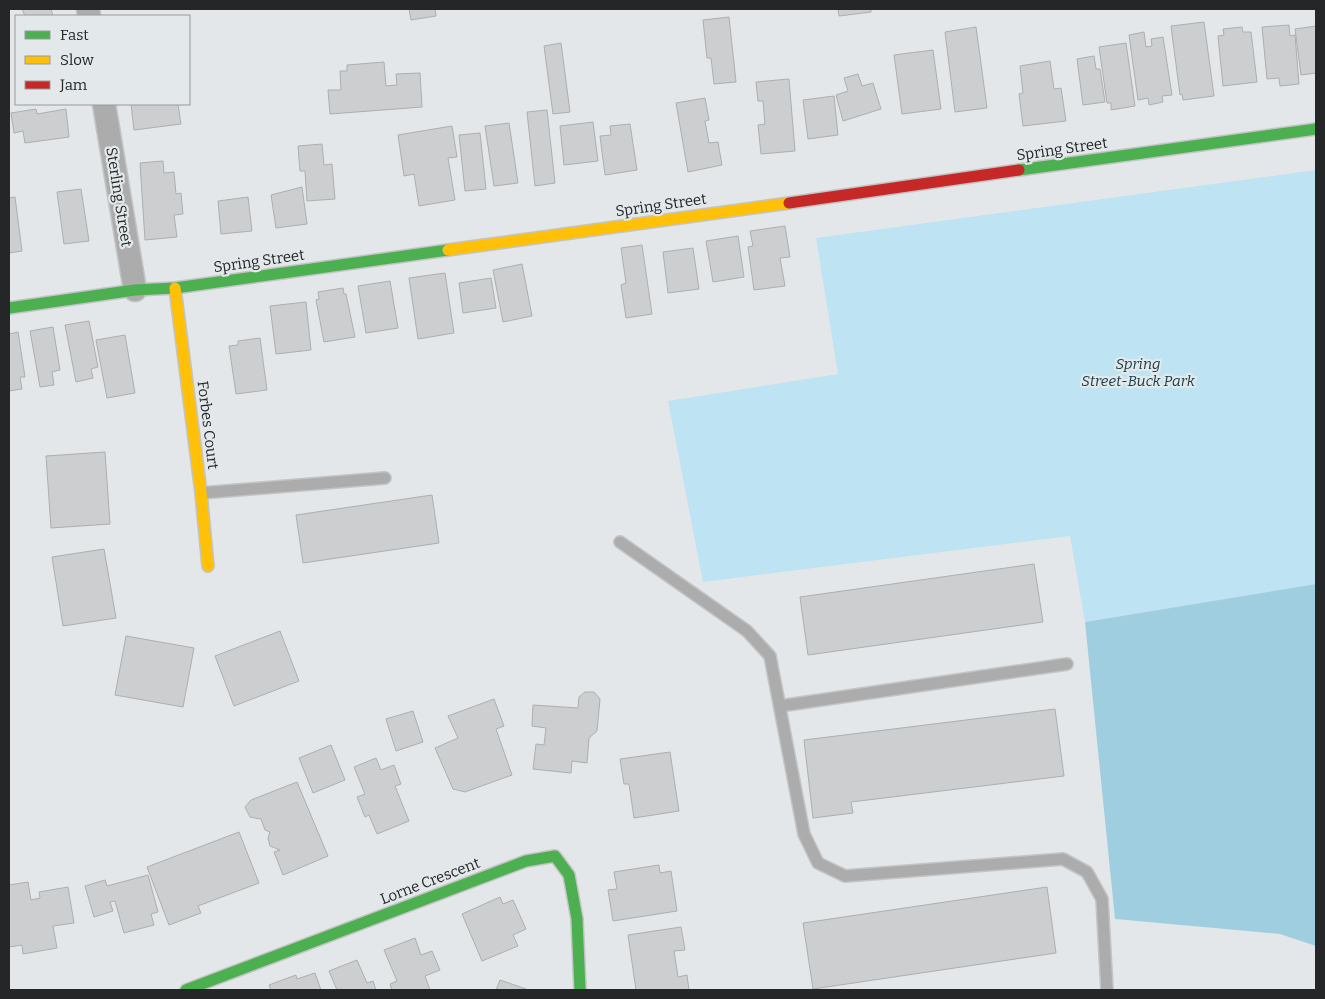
<svg xmlns="http://www.w3.org/2000/svg" width="1325" height="999" font-family="Bitter,serif">
	<style>
		.green { fill: #bee3f3 }
		.forest { fill: #a0cee1 }
		.building { fill: #cccecf; stroke: #acafb0 }
		.lines { fill: none; stroke-linecap: round; stroke-linejoin: round }
		.lane-casing { stroke: #c2c4c5; stroke-width: 14 }
		.street-casing { stroke: #c2c4c5; stroke-width: 25 }
		.fast-casing { stroke: #c2c4c5; stroke-width: 14 }
		.slow-casing { stroke: #c2c4c5; stroke-width: 14 }
		.jam-casing { stroke: #c2c4c5; stroke-width: 14 }
		.lane { stroke: #adacad; stroke-width: 11 }
		.street { stroke: #adacad; stroke-width: 22 }
		.fast { stroke: #4caf50; stroke-width: 11 }
		.slow { stroke: #ffc107; stroke-width: 11 }
		.jam { stroke: #c62828; stroke-width: 11 }
		.labels { text-anchor: middle; dominant-baseline: central; stroke-width: 4.5; stroke-linejoin: round; paint-order: stroke }
		.street-label { font-size: 15px; fill: #242627; stroke: #e3e8ea }
		.park-label { font-size: 15px; font-style: italic; fill: #163b4a; stroke: #e3e8ea }
	</style>
	<rect width="100%" height="100%" fill="#e4e7e9"/>
	<path class="green" d="M1316 170V584L1085 622 1070 536 703 582 668 401 838 374 816 238Z"/>
	<path class="forest" d="M1316 584V946L1280 934 1115 919 1085 622Z"/>
	<path class="building" d="M22 9H51L53 16H25Z
		M409 9H435L436 16 411 20Z
		M838 9H871V12L839 16Z
		M729 17 736 82 714 84 711 58H707L703 20Z
		M1204 22 1214 96 1183 100 1182 94 1180 95 1171 26Z
		M1289 25 1290 36 1295 35 1299 84 1280 86 1279 78 1267 79 1262 27Z
		M1316 26V73L1301 75 1295 29Z
		M976 27 987 108 955 112 945 32Z
		M1242 27 1243 32H1251L1257 82 1223 86 1218 36 1224 35 1223 29Z
		M1144 32 1146 47 1152 46 1151 39 1163 37 1172 95 1162 96 1163 102 1149 105 1148 98 1138 100 1129 35Z
		M561 43 570 112 553 114 544 46Z
		M1126 43 1135 106 1111 110V103H1107L1099 47Z
		M933 50 941 109 902 114 894 55Z
		M1094 56 1096 69H1100L1105 102 1083 105 1077 59Z
		M1050 61 1054 89 1061 88 1066 121 1023 126 1019 94 1023 93 1020 66Z
		M384 62 386 86 397 85 396 74 420 73 422 107 330 114 328 90H341L340 71H347V65Z
		M858 74 862 86 873 83 881 109 843 121 836 95 848 91 844 78Z
		M789 79 795 151 761 154 758 125 765 124 763 101H758L756 82Z
		M834 96 838 135 808 139 803 100Z
		M705 98 709 120 705 121 709 143 718 142 722 165 688 172 676 103Z
		M131 104H178L181 124 134 130Z
		M36 109 37 114 66 109 69 137 25 143 23 131 14 133 11 113Z
		M547 110 555 183 535 186 527 112Z
		M593 122 598 161 564 165 560 126Z
		M509 123 518 183 494 186 485 126Z
		M630 124 637 170 605 175 600 136 611 135 610 126Z
		M452 126 457 157 448 158 455 200 419 206 414 174 404 176 398 135Z
		M480 133 486 189 465 191 459 135Z
		M322 144 324 165 332 164 335 199 307 201 305 171H300L298 146Z
		M163 161 164 173 174 172 176 194 181 193 183 214 174 215 177 237 145 240 140 163Z
		M302 187 307 224 276 228 271 195Z
		M81 189 89 241 64 244 57 192Z
		M15 197 22 251 9 253V198Z
		M248 197 252 231 221 234 218 201Z
		M785 226 790 257 780 258 785 286 754 290 748 247 753 246 750 231Z
		M738 236 744 277 713 282 706 241Z
		M642 245 652 314 626 318 621 285 626 283 621 248Z
		M693 248 699 289 668 293 663 252Z
		M522 264 532 316 503 322 493 270Z
		M445 273 454 333 418 339 409 278Z
		M491 278 496 308 463 313 459 283Z
		M390 281 398 328 366 333 358 286Z
		M343 288 344 294H346L355 337 324 342 316 300 319 299 318 292Z
		M306 302 311 350 276 354 270 306Z
		M89 321 98 367 91 369 93 378 76 382 65 325Z
		M53 327 60 370 52 372 54 385 40 387 30 331Z
		M18 332 25 377H20L22 389 9 391V334Z
		M125 335 135 393 107 398 96 340Z
		M260 338 267 390 236 394 229 346 238 345V341Z
		M105 452 110 524 51 528 46 456Z
		M432 495 439 543 303 563 296 515Z
		M104 549 116 618 63 626 52 557Z
		M1034 564 1043 622 808 655 800 597Z
		M280 631 299 681 234 706 215 656Z
		M126 636 194 648 183 707 115 695Z
		M585 692H594L600 699 597 731 589 738 587 763 572 761 571 773 533 769 536 744 544 745 546 728 532 726 533 705 578 708 579 697Z
		M494 699 504 726 496 729 512 775 465 792 453 789 435 748 458 738 448 716Z
		M1055 709 1064 776 851 802 853 813 813 818 804 740Z
		M413 711 423 742 396 751 386 719Z
		M331 745 345 780 313 793 299 758Z
		M670 752 679 811 634 818 629 784H624L620 759Z
		M376 758 381 770 394 765 401 784 395 786 409 821 377 834 369 815 365 817 357 797 365 794 354 767Z
		M297 782 328 856 283 875 274 852 280 850 270 846 268 838 270 832 265 830 261 819 250 817 245 807 251 800Z
		M239 832 259 883 198 906 201 913 169 925 147 867Z
		M659 865 660 873 671 871 677 911 613 921 608 890 617 889 614 872Z
		M148 875 158 912 151 914 154 925 124 933 115 901 110 902 113 911 94 917 85 886 105 880 107 886Z
		M28 882 31 900 40 898 39 892 68 887 74 923 53 926 57 948 23 954 22 945 9 947V885Z
		M1047 887 1056 953 813 989 803 923Z
		M500 897 503 904 513 900 526 929 513 935 518 946 482 961 462 914Z
		M681 927 685 950 674 951 678 977 687 975 689 990H636L628 935Z
		M415 938 421 955 432 951 440 970 425 976 430 990H392L390 984 397 981 384 950Z
		M357 960 367 983 373 981 376 990H337L329 971Z
		M315 973 321 990H271L269 985 296 975 297 979Z
		M500 980 529 990H496Z"/>
	<g class="lines">
		<g class="lane-casing">
			<path id="lane" d="M201 493 385 478
				M620 542 747 631 770 656 804 834 818 863 845 876 1063 859 1087 872 1102 899 1107 990
				M780 706 1067 664"/>
		</g>
		<g class="street-casing">
			<path id="street" d="M88 9 89 16
				M104 104 135 290"/>
		</g>
		<g class="fast-casing">
			<path id="fast" d="M1019 170 1316 129
				M9 308 135 290 175 288 448 250
				M186 990 526 861 555 856 569 875 577 919 580 990"/>
		</g>
		<g class="slow-casing">
			<path id="slow" d="M448 250 789 203
				M175 288 201 493 208 566"/>
		</g>
		<g class="jam-casing">
			<path id="jam" d="M789 203 1019 170"/>
		</g>
		<use href="#lane" class="lane"/>
		<use href="#street" class="street"/>
		<use href="#fast" class="fast"/>
		<use href="#slow" class="slow"/>
		<use href="#jam" class="jam"/>
	</g>
	<g class="labels">
		<g class="street-label">
			<text transform="translate(1062 149) rotate(-8)">Spring Street</text>
			<text transform="translate(119 197) rotate(81)">Sterling Street</text>
			<text transform="translate(661 205) rotate(-8)">Spring Street</text>
			<text transform="translate(259 261) rotate(-8)">Spring Street</text>
			<text transform="translate(208 425) rotate(83)">Forbes Court</text>
			<text transform="translate(430 881) rotate(-21)">Lorne Crescent</text>
		</g>
		<g class="park-label">
			<text x="1138" y="364">Spring<tspan x="1138" dy="17">Street-Buck Park</tspan></text>
		</g>
	</g>
	<rect width="1325" height="999" fill="none" stroke="#242627" stroke-width="20"/>
	<rect x="15" y="15" width="175" height="90" fill="#e3e8ea" stroke="#979a9c"/>
	<rect x="25" y="31" width="25" height="8" fill="#4caf50" stroke="#979a9c"/>
	<text x="60" y="40" font-size="15" fill="#242627">Fast</text>
	<rect x="25" y="56" width="25" height="8" fill="#ffc107" stroke="#979a9c"/>
	<text x="60" y="65" font-size="15" fill="#242627">Slow</text>
	<rect x="25" y="81" width="25" height="8" fill="#c62828" stroke="#979a9c"/>
	<text x="60" y="90" font-size="15" fill="#242627">Jam</text>
</svg>
